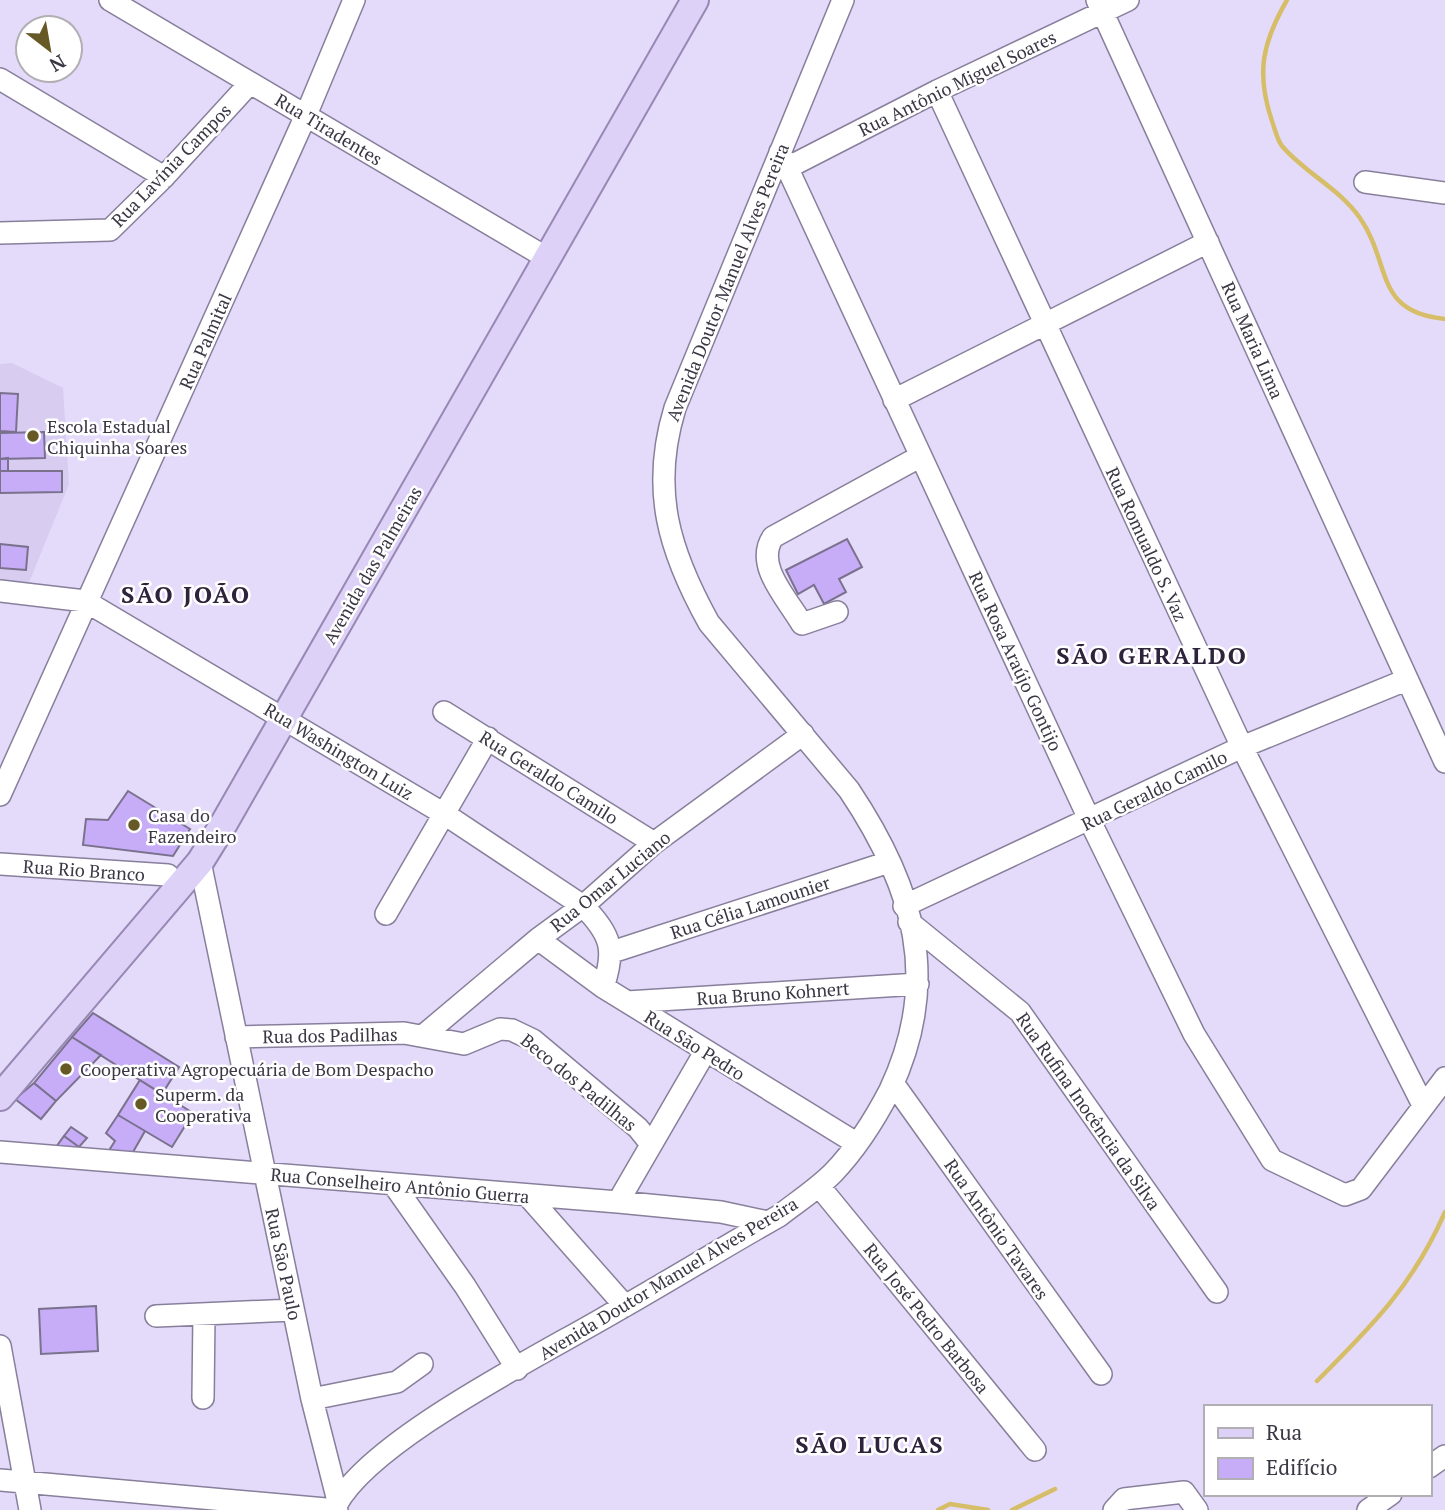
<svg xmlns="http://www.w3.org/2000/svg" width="1445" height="1510" font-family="'PT Serif',serif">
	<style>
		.built { fill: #d8ccf1 }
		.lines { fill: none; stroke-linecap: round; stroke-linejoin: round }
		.stream { stroke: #d6be68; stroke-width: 4.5 }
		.building { fill: #c7acf8; stroke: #7a718d; stroke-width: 2 }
		.minor-casing { stroke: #887f9b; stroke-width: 24 }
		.major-casing { stroke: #9788b4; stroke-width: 30 }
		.minor { stroke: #fff; stroke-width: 21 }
		.major { stroke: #ded1f7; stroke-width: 26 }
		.poi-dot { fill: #675926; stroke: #fff; stroke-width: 2.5 }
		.labels { text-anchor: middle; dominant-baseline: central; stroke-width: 5; stroke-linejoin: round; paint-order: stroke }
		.street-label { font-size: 18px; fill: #3b3744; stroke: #fff }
		.poi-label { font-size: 18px; fill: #3b3744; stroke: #fff; text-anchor: start }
		.district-label { font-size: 24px; font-weight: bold; letter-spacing: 2px; fill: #2d243c; stroke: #fff }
	</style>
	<rect width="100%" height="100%" fill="#e4dafa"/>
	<path class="built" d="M12 363 63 388 69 484 28 585 0 582V364Z"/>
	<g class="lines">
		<path class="stream" d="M1287 0C1262 43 1256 74 1272 121 1275 129 1277 140 1282 146 1305 173 1339 188 1360 218 1392 264 1373 312 1445 319
			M1317 1381C1372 1326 1414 1284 1445 1212
			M938 1510 950 1504 988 1510
			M1012 1510 1055 1489"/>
	</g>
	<path class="building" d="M0 393 18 394 16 432 0 431Z
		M44 432 45 458 0 459V433Z
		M8 458V471H0V459Z
		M0 471H62V492L0 493Z
		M847 539 862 567 839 579 846 592 824 604 814 585 798 594 786 570Z
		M0 544 28 547 26 570 0 568Z
		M128 791 190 829 173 856 83 845 86 819 108 820Z
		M93 1013 179 1067 162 1094 72 1037Z
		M72 1037 101 1055 56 1101 34 1083Z
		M140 1080 193 1113 172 1147 118 1115Z
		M34 1083 56 1101 41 1119 15 1099Z
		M118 1115 145 1131 129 1159 108 1152 115 1141 106 1133Z
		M71 1127 87 1138 79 1147 64 1136Z
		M64 1136 79 1147 73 1155 56 1147Z
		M96 1306 98 1351 41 1354 39 1309Z"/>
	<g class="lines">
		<g class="minor-casing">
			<path id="minor" d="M110 0 547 258
				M1097 0 1445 762
				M0 79 164 177
				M937 91 1242 747 1423 1105
				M780 152 1090 821 1194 1034 1272 1160 1345 1195 1361 1189 1445 1078
				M787 168 937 91 1128 0
				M1365 182 1445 193
				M0 233 110 230 164 177 250 83
				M894 400 1208 242
				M0 591 85 601 446 815 583 906C611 934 616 950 603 987
				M837 612 802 624C787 598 754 565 773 537L921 456
				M444 712 654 843
				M0 795 306 115 354 0
				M200 862 312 1399 338 1501
				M0 864 168 875
				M904 906 1242 747 1406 680
				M386 914 488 738
				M909 922 1020 1012 1217 1292
				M538 939 603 987 856 1143
				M612 952 889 862
				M627 1002 918 984
				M424 1035 538 939 583 906 654 843 803 734
				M236 1037 404 1033 464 1044 500 1029 512 1030 533 1040 638 1128 650 1143
				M893 1083 1101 1374
				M0 1152 618 1202 721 1212 768 1222
				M394 1185 465 1286 517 1369
				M819 1186 1035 1450
				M528 1196 625 1306
				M618 1202 705 1052
				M156 1316 293 1310
				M0 1346 30 1510
				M203 1398 204 1314
				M312 1399 397 1382 422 1364
				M1429 1467 1445 1456
				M0 1480 337 1510
				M334 1510C362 1444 543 1354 609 1315 666 1283 722 1248 779 1216 797 1202 817 1189 833 1173 856 1149 875 1119 890 1090 942 980 914 887 849 790L709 623C669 551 650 490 675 408L843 0
				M1114 1510 1124 1499 1184 1492 1197 1510
				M1368 1510 1391 1494"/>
		</g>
		<g class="major-casing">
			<path id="major" d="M0 1097 200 862 223 825 695 0"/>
		</g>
		<use href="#minor" class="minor"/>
		<use href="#major" class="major"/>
	</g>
	<g class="poi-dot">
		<circle cx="33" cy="436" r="7"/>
		<circle cx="134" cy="825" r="7"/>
		<circle cx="66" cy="1069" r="7"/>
		<circle cx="141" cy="1104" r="7"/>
	</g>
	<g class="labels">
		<g class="street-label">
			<text transform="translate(957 83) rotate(-26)">Rua Antônio Miguel Soares</text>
			<text transform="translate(329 129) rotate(31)">Rua Tiradentes</text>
			<text transform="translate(171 165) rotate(-46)">Rua Lavínia Campos</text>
			<text transform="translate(727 282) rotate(-68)">Avenida Doutor Manuel Alves Pereira</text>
			<text transform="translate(1253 340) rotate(66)">Rua Maria Lima</text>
			<text transform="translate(205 341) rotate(-66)">Rua Palmital</text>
			<text transform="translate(1147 544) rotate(65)">Rua Romualdo S. Vaz</text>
			<text transform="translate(372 565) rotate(-60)">Avenida das Palmeiras</text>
			<text transform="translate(1016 661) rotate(65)">Rua Rosa Araújo Gontijo</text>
			<text transform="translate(339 751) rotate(31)">Rua Washington Luiz</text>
			<text transform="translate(549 777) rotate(32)">Rua Geraldo Camilo</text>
			<text transform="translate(1154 790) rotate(-26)">Rua Geraldo Camilo</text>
			<text transform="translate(84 870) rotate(4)">Rua Rio Branco</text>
			<text transform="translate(610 881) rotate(-39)">Rua Omar Luciano</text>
			<text transform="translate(750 907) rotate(-18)">Rua Célia Lamounier</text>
			<text transform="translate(773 993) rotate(-4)">Rua Bruno Kohnert</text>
			<text transform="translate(330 1035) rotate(-1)">Rua dos Padilhas</text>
			<text transform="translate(695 1045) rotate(32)">Rua São Pedro</text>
			<text transform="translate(579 1082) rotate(39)">Beco dos Padilhas</text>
			<text transform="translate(1089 1111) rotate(55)">Rua Rufina Inocência da Silva</text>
			<text transform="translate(400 1185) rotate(5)">Rua Conselheiro Antônio Guerra</text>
			<text transform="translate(997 1229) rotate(55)">Rua Antônio Tavares</text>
			<text transform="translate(284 1264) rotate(78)">Rua São Paulo</text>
			<text transform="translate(668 1278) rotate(-31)">Avenida Doutor Manuel Alves Pereira</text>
			<text transform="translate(927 1318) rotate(51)">Rua José Pedro Barbosa</text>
		</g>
		<g class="poi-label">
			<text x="47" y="426">Escola Estadual<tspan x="47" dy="21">Chiquinha Soares</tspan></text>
			<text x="148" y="815">Casa do<tspan x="148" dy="21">Fazendeiro</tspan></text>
			<text x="80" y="1069">Cooperativa Agropecuária de Bom Despacho</text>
			<text x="155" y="1094">Superm. da<tspan x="155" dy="21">Cooperativa</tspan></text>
		</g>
		<g class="district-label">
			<text x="186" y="594">SÃO JOÃO</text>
			<text x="1152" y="655">SÃO GERALDO</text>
			<text x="870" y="1444">SÃO LUCAS</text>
		</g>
	</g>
	<rect x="1204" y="1405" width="228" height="91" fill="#ffffff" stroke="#b1afb4" stroke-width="2"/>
	<rect x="1218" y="1428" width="35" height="10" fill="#ded1f7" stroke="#b1afb4" stroke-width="2"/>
	<text x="1266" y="1440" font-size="21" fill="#3b3744">Rua</text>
	<rect x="1218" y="1458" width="35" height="21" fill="#c7acf8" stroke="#b1afb4" stroke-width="2"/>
	<text x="1266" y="1475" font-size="21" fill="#3b3744">Edifício</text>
	<g transform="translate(49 49) rotate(149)"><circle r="33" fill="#ffffff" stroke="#b1afb4" stroke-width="2"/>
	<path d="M0-5L12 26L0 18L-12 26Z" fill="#675926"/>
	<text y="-10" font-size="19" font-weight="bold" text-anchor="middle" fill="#3b3744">N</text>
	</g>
</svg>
